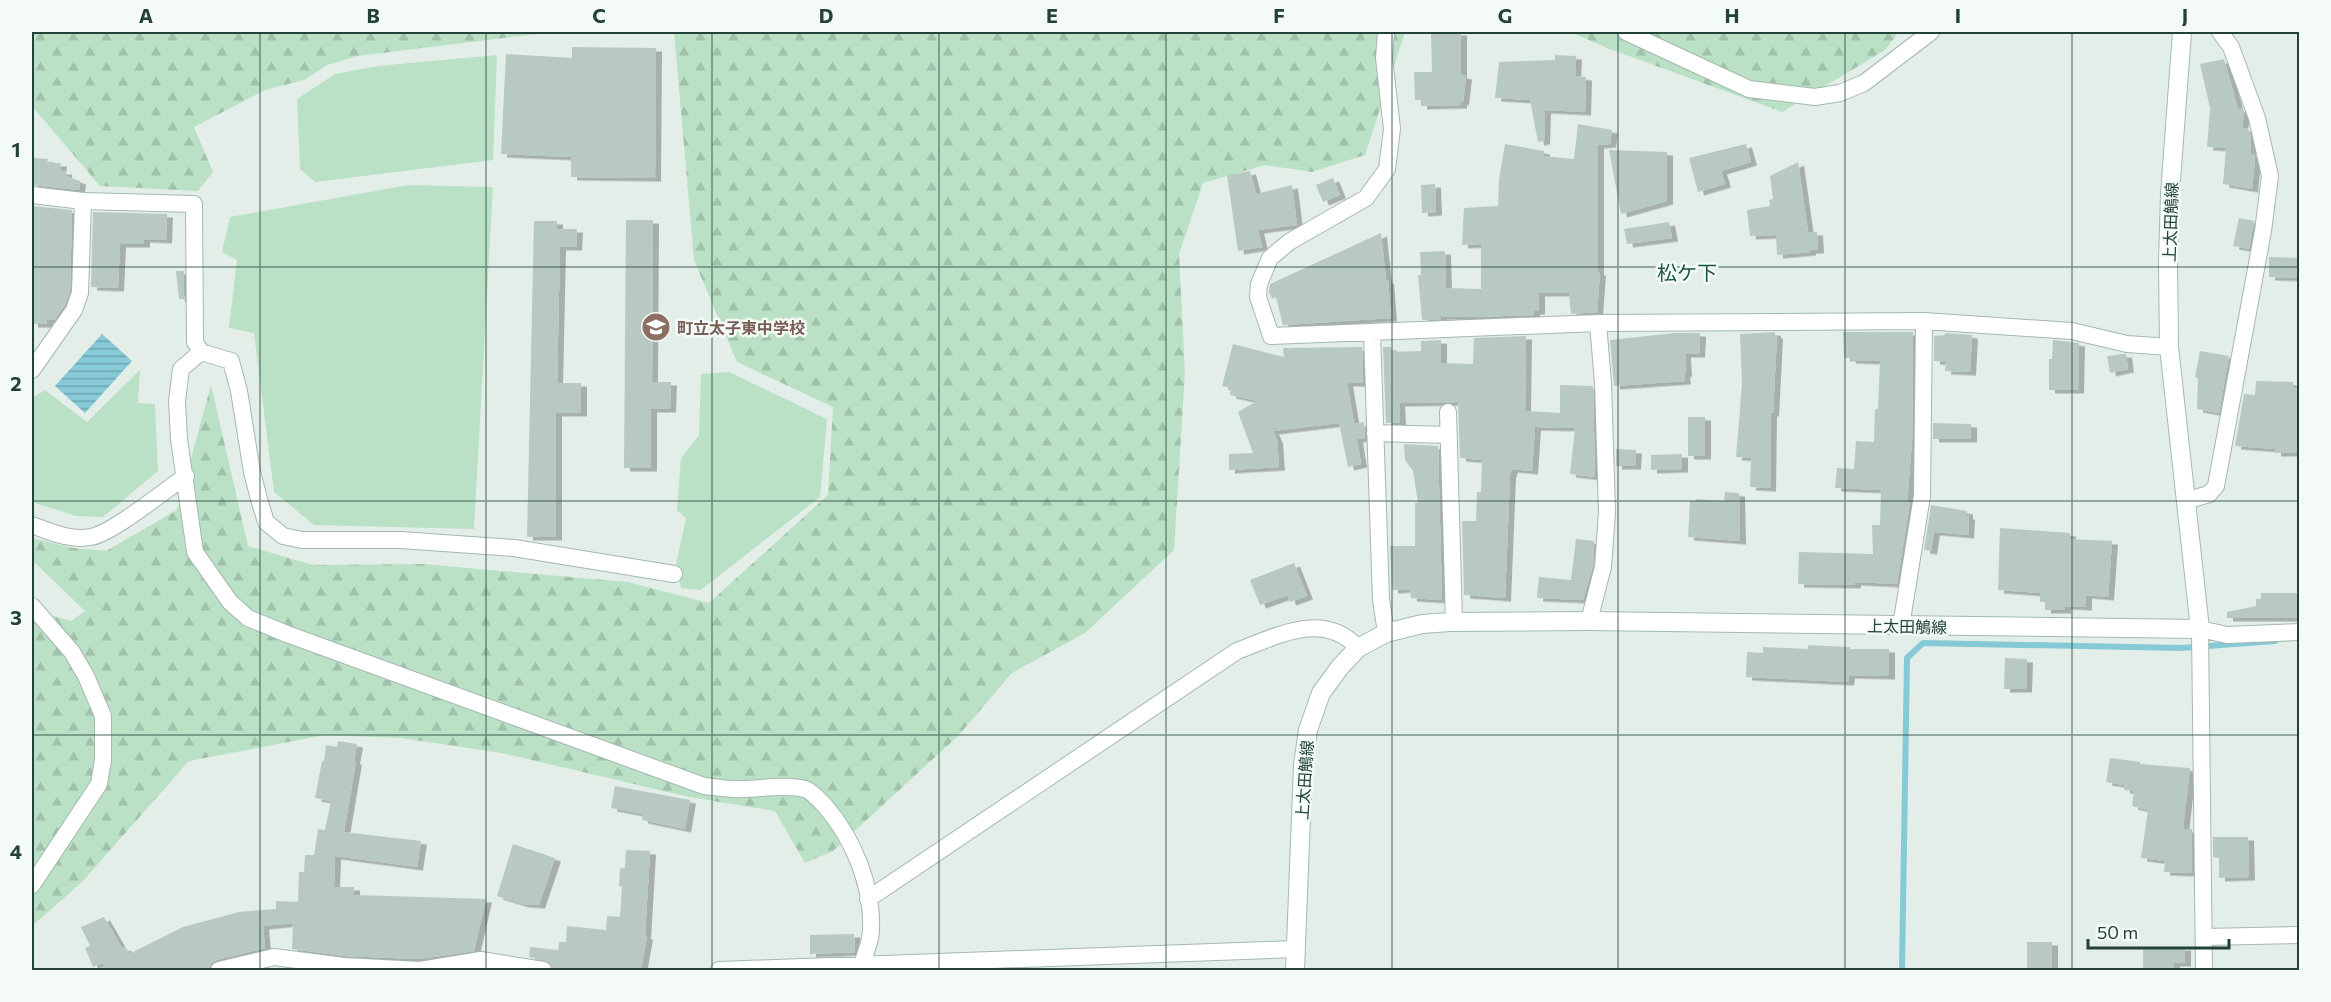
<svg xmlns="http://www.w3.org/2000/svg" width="2331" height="1002" font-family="Commissioner,'Noto Sans JP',sans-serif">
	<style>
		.forest { fill: url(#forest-firs) }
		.garden { fill: #bae1c5 }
		.water { fill: url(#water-rules) }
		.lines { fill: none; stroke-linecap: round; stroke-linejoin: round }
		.stream { stroke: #86c9d7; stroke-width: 6 }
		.building { fill: #b8c9c2; filter: url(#shadow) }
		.minor-casing { stroke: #a5b7b1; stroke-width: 18 }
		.secondary-casing { stroke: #a0bbb2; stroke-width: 20 }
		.minor { stroke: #fff; stroke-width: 16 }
		.secondary { stroke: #fff; stroke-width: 18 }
		.grid { fill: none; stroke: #214139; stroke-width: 1.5; stroke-opacity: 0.55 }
		.labels { text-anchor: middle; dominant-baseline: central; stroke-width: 5; stroke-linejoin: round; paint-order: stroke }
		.street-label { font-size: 16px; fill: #214139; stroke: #f4faf7 }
		.education-label { font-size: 16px; font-weight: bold; fill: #785e54; stroke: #f4faf7; text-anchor: start }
		.quarter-label { font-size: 20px; fill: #1b5548; stroke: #f4faf7 }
		.neatline { fill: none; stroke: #214139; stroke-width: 2 }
		.grid-label { font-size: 20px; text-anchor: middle; font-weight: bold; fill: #214139 }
	</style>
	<defs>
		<pattern id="forest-firs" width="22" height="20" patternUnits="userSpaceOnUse" patternTransform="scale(1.5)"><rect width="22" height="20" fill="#bae1c5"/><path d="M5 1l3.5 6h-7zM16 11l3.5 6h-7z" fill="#a0c2aa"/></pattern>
		<pattern id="water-rules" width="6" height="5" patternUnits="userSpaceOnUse" patternTransform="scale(1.5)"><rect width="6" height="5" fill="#86c9d7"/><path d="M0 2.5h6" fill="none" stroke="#6da5af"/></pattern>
		<filter id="shadow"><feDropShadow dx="6" dy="3.5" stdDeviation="0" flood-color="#0004"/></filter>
	</defs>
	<rect width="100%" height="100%" fill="#e3eee9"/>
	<path class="forest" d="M32 32H553L358 56 327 65 304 80 265 90 194 127 213 172 198 191 100 186 32 106Z
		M674 32H1405L1365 155 1312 172 1265 165 1203 183 1179 254 1185 373 1174 550 1085 633 1012 673 958 736 833 851 805 863 775 811 689 797 502 753 401 738 325 735 189 761 82 882 32 926V610L71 621 85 611 32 560V538L73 548 106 551 177 510 211 385 248 546 313 565 423 564 627 582 709 603 828 495 833 407 737 362 694 260Z
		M1570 32H1899L1885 50 1782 112 1610 49Z"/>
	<path class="garden" d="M497 55 493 160 315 182 300 169 297 99 335 74 378 66Z
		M408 185 493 187 474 529 314 525 274 492 254 333 229 328 237 260 222 252 230 217Z
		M140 370 138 403 155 404 158 471 103 517 76 516 32 502V412L34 397 45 390 87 422Z
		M729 372 827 419 820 497 701 590 681 588 676 564 686 518 677 510 681 458 699 435 701 374Z"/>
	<path class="water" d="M102 334 132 361 85 413 55 386Z"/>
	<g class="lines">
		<path class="stream" d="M1902 970 1907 658 1923 643 2181 648 2275 641"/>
	</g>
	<path class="building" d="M1431 32H1461V75L1466 76 1463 102 1461 101V105L1421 106V100H1415L1414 72H1432Z
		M572 47 656 48 655 178 571 177V157L501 154 506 54 572 58Z
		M1555 55 1576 56 1575 76 1586 77 1585 112 1545 110 1544 141 1538 142 1530 100 1495 98 1499 62 1555 60Z
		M2224 59 2238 109 2242 108 2244 112 2242 128H2248L2251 138 2250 154H2254L2255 158 2252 189 2223 184 2226 148 2207 147 2210 108 2200 64Z
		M1578 124 1612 130 1610 144 1598 145V272H1600L1597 312 1571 314 1569 293H1539V311H1534V315L1474 317 1441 316V319L1422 320 1418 275H1421L1420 252 1445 251 1446 288 1481 289V244L1462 245 1464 208 1498 206 1499 179 1505 144 1544 151V156L1574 159Z
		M1746 144 1751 162 1721 171 1725 184 1698 192 1689 158Z
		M1609 150 1667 152V201L1621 214Z
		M32 158 48 159 47 163H61L60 171H66V176L80 181 79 190 32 185Z
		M1798 162 1808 232H1817L1818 250H1810V252L1777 255 1776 235 1750 236 1747 210 1770 206 1769 200 1773 199 1770 176Z
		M1250 171 1256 194 1292 185 1297 225 1258 230 1262 247 1238 251 1227 175Z
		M1333 178 1340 195 1323 202 1316 185Z
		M1435 184 1436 212 1422 213 1421 185Z
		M32 206 72 210 70 291 65 305 54 320H47V324H32Z
		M93 212 167 214 166 240 144 239V244H120L118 288 91 287Z
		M2239 218 2254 221 2249 249 2233 246Z
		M626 220H653L652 382H671L670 409H651V468H624Z
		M534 221H557V229H577L576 247H560L557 383H581V413H556V537H527Z
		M1669 222 1672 238 1627 244 1624 229Z
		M1381 233 1386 280H1388L1391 318 1283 325 1276 297 1272 299 1269 292 1270 284Z
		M2269 257 2300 258V278L2269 277Z
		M176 271H184V299H179Z
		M1775 332V335H1777L1773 413H1771L1770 488 1750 487 1751 458 1736 457 1742 384 1740 334Z
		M1843 332H1913L1912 441 1907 502H1910L1897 584 1855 582V585L1798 584 1799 552 1873 554 1872 525H1880L1881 490 1835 488 1837 468 1854 469 1856 441 1874 442 1875 409H1878L1880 361 1850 360V358H1844Z
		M1675 333H1700L1699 354H1685L1686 373 1684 374 1685 381 1614 386 1610 340Z
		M1945 333 1972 335 1970 372 1945 371 1946 362 1934 361V336L1945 335Z
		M1526 336 1525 411 1560 413V385L1593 386 1595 477 1570 474 1575 428 1535 427 1532 471 1512 469 1510 475 1505 598 1464 595 1462 521H1476L1477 492H1481L1482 460 1460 458 1458 402 1399 403 1400 423H1386L1383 347H1391V352L1421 351V341L1441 340V363L1473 364 1474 338Z
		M2053 340 2079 343 2078 390H2049V359H2052Z
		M1233 344 1284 357 1283 348 1362 347 1363 383H1347L1354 424 1364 422 1365 438 1357 439 1361 464 1348 467 1339 423 1273 431 1277 440 1279 467 1229 470V454L1253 453 1238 412 1257 401 1230 395 1231 388 1222 386Z
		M2200 351 2229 356 2219 413 2197 409 2198 378 2195 377Z
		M2123 354H2126L2128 369 2110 373 2107 356Z
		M2256 381 2293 382V387H2300V453H2275V449L2235 446 2244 394 2255 395Z
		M1688 417H1705V456H1688Z
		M1933 423 1971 424V439H1933Z
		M1404 444 1438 446 1442 600 1411 598 1410 589 1392 590 1390 546H1415V503H1418L1413 471 1405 460Z
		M1616 449 1636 450 1635 466H1616Z
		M1682 454V469L1651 470V455Z
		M1725 492 1739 493 1740 541 1688 537 1690 501H1696V499L1724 501Z
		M1931 505 1967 511V516H1969L1968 535 1934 532 1931 551 1924 550Z
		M2000 528 2070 533V539L2112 541 2108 597 2086 595V607L2065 606V610H2045V602H2040V593L1998 590Z
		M1576 539 1594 541 1593 565 1583 600 1537 598 1539 577 1571 580Z
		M1294 563 1307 596 1290 602 1288 595 1260 605 1250 580Z
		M2261 593H2300V618H2227V612L2256 606V599H2261Z
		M1808 645 1850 647V649H1889V676L1849 675 1848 682 1746 677 1747 652 1763 653V647L1808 649Z
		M2005 658 2027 659 2026 689H2004Z
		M338 741 357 744 354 761H356L344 832 421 841 417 867 335 856 334 887H354V895L486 899 474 951 419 959 345 956 292 949 293 923 263 926 265 948 216 960 211 963 209 970H95L105 966 103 963 93 967 85 948 90 946 81 927 104 917 122 948 125 947 129 954 183 927 239 912 276 909V901L298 902 299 872H304L305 855H314L318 829 325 830 331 801 315 798 322 761H324L326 745 337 747Z
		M2110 758 2140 762V764L2190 768 2183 829H2192L2191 873 2164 872 2165 861 2141 858 2148 810 2132 806 2134 791 2124 790V785L2106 782Z
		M615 786 690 800 685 829 642 820 643 814 611 808Z
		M2213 837H2248L2249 877 2219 878V858L2213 857Z
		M513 844 555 858 539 905 523 904 497 896Z
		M626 850 650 851 645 936H647L641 970H553L549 962 529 957 530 947 558 950 559 942H566L567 926 606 930 607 916 620 917 622 887 619 886 620 868H625Z
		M854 934 855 952 810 954V935Z
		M2027 942H2052V970H2027Z
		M2185 947V963H2174V970H2143V948Z"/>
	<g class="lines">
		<g class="minor-casing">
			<path id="minor" d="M1386 32 1384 58 1392 129 1387 169 1366 198 1289 242 1270 258 1259 284 1258 297 1271 336 1598 323 1924 321 2072 331 2127 344 2169 347
				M1626 32 1749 89 1815 97 1840 93 1864 83 1931 32
				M32 195 83 201 80 293 74 310 32 370
				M83 201 194 204 195 342 201 352
				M1372 334 1381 599 1386 633
				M1448 412 1454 622
				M1375 433 1449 435
				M2185 501 2209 494 2216 486 2263 231 2270 176 2257 118 2231 47 2220 32
				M32 525C51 532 70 541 91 537 113 533 165 490 186 476
				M674 574 514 548 401 540H302L283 536 266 522 259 499 252 472 239 391 231 361 201 352 181 369 177 401 179 439 195 552 230 602 248 618 287 634 704 786C716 787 729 790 741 789 760 789 787 784 805 789 813 792 820 801 826 807 854 840 873 887 871 930 871 944 862 957 862 970
				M32 606 72 652 86 676 103 716V760L99 784 32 885
				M1589 621 1603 567 1607 512 1603 383 1598 323
				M1901 626 1922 496 1924 321
				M868 899 1237 651C1277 636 1324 610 1358 648
				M2204 937 2300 935
				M219 970 274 957 344 966 420 970 481 960 543 970
				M719 970 1296 949
				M2204 970 2200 629 2227 635 2300 632"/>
		</g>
		<g class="secondary-casing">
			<path id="secondary" d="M1295 970 1303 765 1308 730 1321 693 1340 667 1358 648 1386 633 1422 624 1450 622 1589 621 2200 629 2169 347 2168 263 2170 194 2182 32"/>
		</g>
		<use href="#minor" class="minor"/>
		<use href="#secondary" class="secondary"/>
	</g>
	<path class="grid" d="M260 32V970M486 32V970M712 32V970M939 32V970M1166 32V970M1392 32V970M1618 32V970M1845 32V970M2072 32V970M32 267H2300M32 501H2300M32 735H2300"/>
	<defs>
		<g id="school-disc" transform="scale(1.5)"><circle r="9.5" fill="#8d6e63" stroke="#f4faf7"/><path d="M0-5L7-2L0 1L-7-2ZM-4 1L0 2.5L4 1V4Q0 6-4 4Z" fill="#fff"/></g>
	</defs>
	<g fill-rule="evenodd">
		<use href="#school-disc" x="656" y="327"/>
	</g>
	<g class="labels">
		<g class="street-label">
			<text transform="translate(2170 222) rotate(-88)">上太田鵤線</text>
			<text transform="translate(1907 626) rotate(1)">上太田鵤線</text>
			<text transform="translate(1304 780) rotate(-86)">上太田鵤線</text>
		</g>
		<g class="education-label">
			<text x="677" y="327">町立太子東中学校</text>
		</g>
		<g class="quarter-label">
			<text x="1687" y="272">松ケ下</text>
		</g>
	</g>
	<rect width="2331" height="1002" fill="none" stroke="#f4faf7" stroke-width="66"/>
	<path d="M2088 939v9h141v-9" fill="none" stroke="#214139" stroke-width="3"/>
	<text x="2097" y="939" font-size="18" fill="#214139" stroke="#f4faf7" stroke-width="4.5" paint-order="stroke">50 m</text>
	<rect x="33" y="33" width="2265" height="936" class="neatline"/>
	<g class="grid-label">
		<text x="146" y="23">A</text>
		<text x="373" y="23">B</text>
		<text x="599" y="23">C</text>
		<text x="826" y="23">D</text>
		<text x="1052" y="23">E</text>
		<text x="1279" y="23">F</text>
		<text x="1505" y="23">G</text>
		<text x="1732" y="23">H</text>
		<text x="1958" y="23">I</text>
		<text x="2185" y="23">J</text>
		<text x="16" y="157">1</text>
		<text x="16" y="391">2</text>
		<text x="16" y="625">3</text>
		<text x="16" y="859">4</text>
	</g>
</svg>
